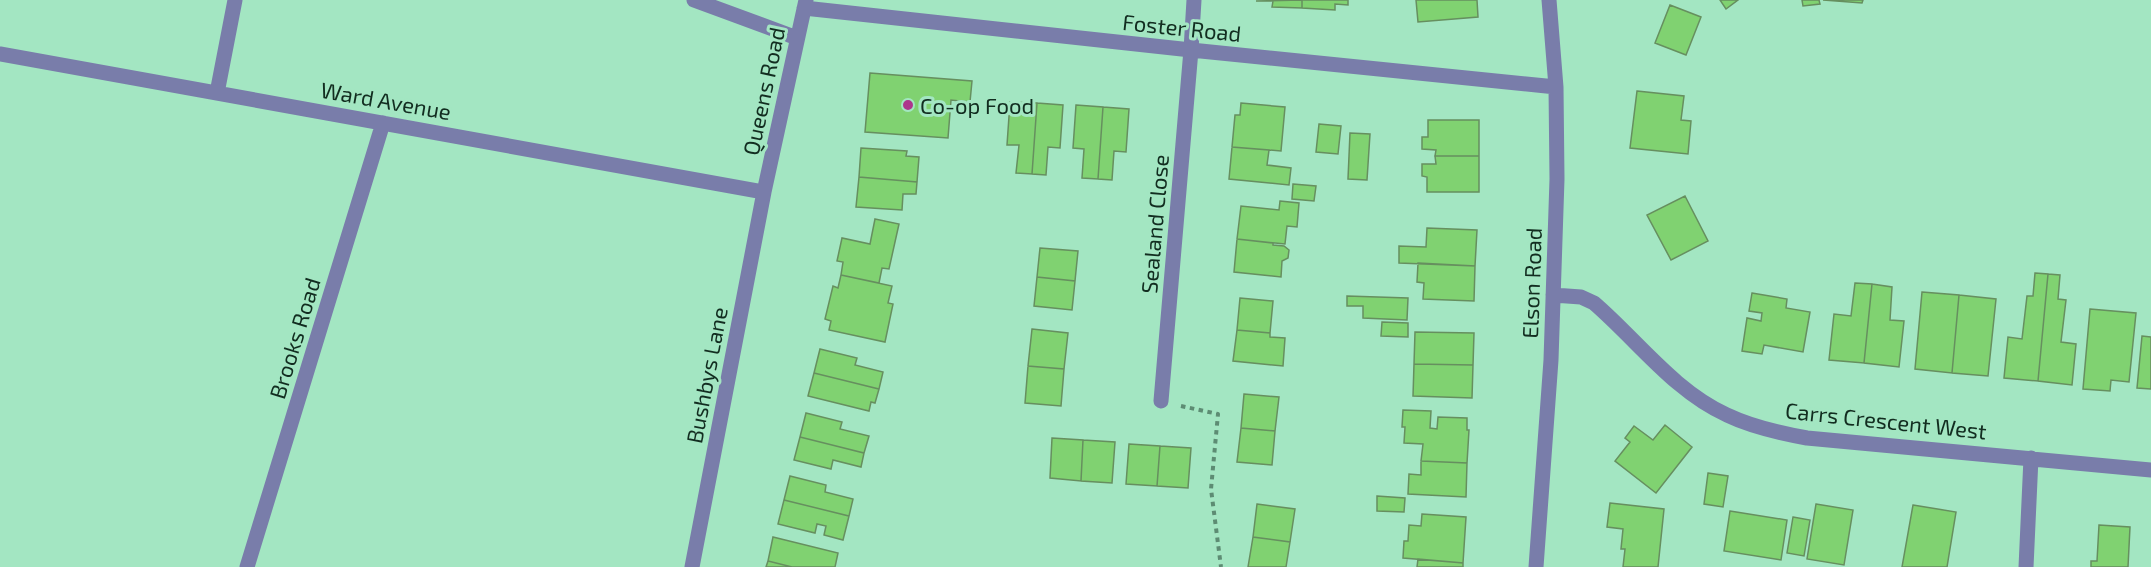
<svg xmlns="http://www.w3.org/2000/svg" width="2151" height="567" font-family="'Exo 2',sans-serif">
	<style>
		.building { fill: #80d271; stroke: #668f5f; stroke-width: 1.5 }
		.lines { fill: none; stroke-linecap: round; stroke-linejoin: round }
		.path { stroke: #5d8c73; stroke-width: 4; stroke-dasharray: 4.5 4.5; stroke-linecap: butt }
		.minor { stroke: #797daa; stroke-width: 15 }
		.poi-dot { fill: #ad368c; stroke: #a3e6c2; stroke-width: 2 }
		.labels { text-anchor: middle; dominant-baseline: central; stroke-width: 6; stroke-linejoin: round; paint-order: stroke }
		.street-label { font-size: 22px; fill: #122d20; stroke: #a3e6c2 }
		.poi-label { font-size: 22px; fill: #122d20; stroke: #a3e6c2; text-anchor: start }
	</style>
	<rect width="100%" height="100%" fill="#a3e6c2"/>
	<path class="building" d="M1302 0V8L1272 7 1273 1H1256Z
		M1302 0H1348V5L1335 4V10L1302 8Z
		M1416 0H1477L1478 17 1418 22Z
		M1720 0H1738L1726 9Z
		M1802 0H1819L1820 4 1803 6Z
		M1823 0H1863L1862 3Z
		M1670 5 1701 17 1686 55 1655 43Z
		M870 73 972 81 970 102 951 100 948 138 865 132Z
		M1637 91 1684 96 1681 120 1691 121 1688 154 1630 148Z
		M1010 102 1037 103 1032 174 1016 173 1019 145H1007Z
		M1037 103 1063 105 1060 148 1048 147 1046 175 1032 174Z
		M1241 103 1285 107 1281 151 1232 147 1235 115H1240Z
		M1076 105 1103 107 1098 179 1082 178 1084 149 1073 148Z
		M1103 107 1129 109 1126 152 1114 151 1112 180 1098 179Z
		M1428 120H1479V156H1435L1436 150 1422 149V137H1428Z
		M1319 124 1341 126 1338 154 1316 152Z
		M1350 133 1370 134 1367 180 1348 179Z
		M1232 147 1269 150 1267 165 1291 168 1289 185 1229 179Z
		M861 148 907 151 906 156 919 157 917 182 859 177Z
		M1435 156H1479V192H1427V177L1422 176V164H1436Z
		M859 177 917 182 916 194H903L902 210 856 207Z
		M1293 184 1316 186 1314 201 1292 199Z
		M1685 196 1708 241 1671 260 1647 215Z
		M1280 201 1299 203 1297 227 1287 226 1285 244 1237 239 1241 206 1279 210Z
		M875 219 899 224 889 269 882 268 879 283 841 275 843 262 837 261 842 238 870 244Z
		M1427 228 1477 230 1475 266 1399 263V246L1426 247Z
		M1237 239 1273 243V245L1284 246 1289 250 1288 258 1282 261 1281 277 1234 272Z
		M1040 248 1078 251 1075 281 1037 277Z
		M1418 263 1475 266 1474 301 1423 299 1424 283 1417 282Z
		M2035 273 2048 274 2038 381 2004 378 2008 337 2022 339 2027 296H2033Z
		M2048 274 2060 275 2058 299 2066 300 2061 342 2076 344 2072 385 2038 381Z
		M841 275 892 286 888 303 893 304 885 342 829 330 831 321 825 319 833 286 838 288Z
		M1037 277 1075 281 1072 310 1034 306Z
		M1855 283 1872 284 1864 363 1829 360 1834 314 1851 316Z
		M1872 284 1892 287 1890 320 1904 321 1899 367 1864 363Z
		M1922 292 1959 295 1952 373 1915 369Z
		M1752 293 1787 299 1786 308 1810 312 1803 352 1764 345 1762 354 1742 351 1747 318 1761 321 1762 313 1749 311Z
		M1959 295 1996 299 1988 376 1952 373Z
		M1347 296 1408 298 1407 320 1363 318V306H1347Z
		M1240 298 1273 301 1270 333 1237 330Z
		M2090 309 2136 313 2129 382 2111 380 2110 391 2083 389Z
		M1382 322 1408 323V337L1381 336Z
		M1032 329 1068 333 1064 369 1028 366Z
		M1237 330 1270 333V337L1285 338 1283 366 1233 361Z
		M1415 332 1474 333 1473 365 1414 364Z
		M2142 336 2151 337V389L2137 388Z
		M820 349 857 358 855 365 883 372 879 389 814 373Z
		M1414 364 1473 365 1472 398 1413 396Z
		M1028 366 1064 369 1061 406 1025 403Z
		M814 373 879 389 875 403 871 402 869 411 808 396Z
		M1244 394 1279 397 1275 431 1241 428Z
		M1403 410 1431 411 1430 428 1437 429 1438 417 1467 418V430H1469L1467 463 1421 461 1423 444 1404 443 1405 427H1402Z
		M806 413 842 422 840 429 869 436 864 453 800 437Z
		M1665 425 1692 447 1656 493 1615 461 1630 442 1625 438 1634 426 1653 440Z
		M1241 428 1275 431 1272 465 1237 462Z
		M800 437 864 453 861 467 833 460 831 469 794 460Z
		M1052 438 1083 440 1081 481 1050 478Z
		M1083 440 1115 442 1112 483 1081 481Z
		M1129 444 1160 446 1157 486 1126 484Z
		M1160 446 1191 448 1188 488 1157 486Z
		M1421 461 1467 463 1466 497 1408 494 1409 474 1421 475Z
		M1708 473 1728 476 1723 507 1704 504Z
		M790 476 826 485 825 492 853 499 849 516 784 500Z
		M1377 496 1405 498 1404 512 1377 511Z
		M784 500 849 516 843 540 824 535 826 526 817 524 815 533 778 524Z
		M1610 503 1664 509 1658 567H1623L1625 549H1621L1623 529 1607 527Z
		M1257 504 1295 509 1290 542 1253 537Z
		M1816 504 1853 510 1844 565 1807 559Z
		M1913 505 1956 512 1947 567H1902Z
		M1730 511 1787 520 1781 560 1724 551Z
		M1422 514 1466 517 1463 563 1403 558 1404 541H1408L1409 525 1421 526Z
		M1793 517 1810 520 1804 556 1787 553Z
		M2099 525 2130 527 2128 567H2091V561H2097Z
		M773 537 838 553 835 567H792L768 561Z
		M1253 537 1290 542 1286 567H1248Z
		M1418 559 1463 563V567H1417Z
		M768 561 792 567H766Z"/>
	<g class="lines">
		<path class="path" d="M1181 406 1218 414 1211 489 1221 567"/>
		<path class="minor" d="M694 0 797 38
			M804 8 1191 50 1556 87
			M0 54 764 192
			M217 93 235 0
			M1553 295 1581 297 1594 303C1637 340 1674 391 1727 415 1752 427 1779 433 1807 438L2151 470
			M1161 401 1191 50 1194 0
			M247 567 383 123
			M692 567 764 192 806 0
			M1536 567 1551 360 1557 179 1556 87 1549 0
			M2026 567 2031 458"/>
	</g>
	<circle class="poi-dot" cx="908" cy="105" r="6"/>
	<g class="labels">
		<g class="street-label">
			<text transform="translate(1182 27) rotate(6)">Foster Road</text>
			<text transform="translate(763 91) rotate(-78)">Queens Road</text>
			<text transform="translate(386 100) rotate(10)">Ward Avenue</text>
			<text transform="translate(1154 224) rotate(-85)">Sealand Close</text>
			<text transform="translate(1531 283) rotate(-88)">Elson Road</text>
			<text transform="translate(294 338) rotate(-73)">Brooks Road</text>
			<text transform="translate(706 375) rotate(-79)">Bushbys Lane</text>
			<text transform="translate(1886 420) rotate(6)">Carrs Crescent West</text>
		</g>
		<g class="poi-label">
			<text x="920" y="105">Co-op Food</text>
		</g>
	</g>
</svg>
